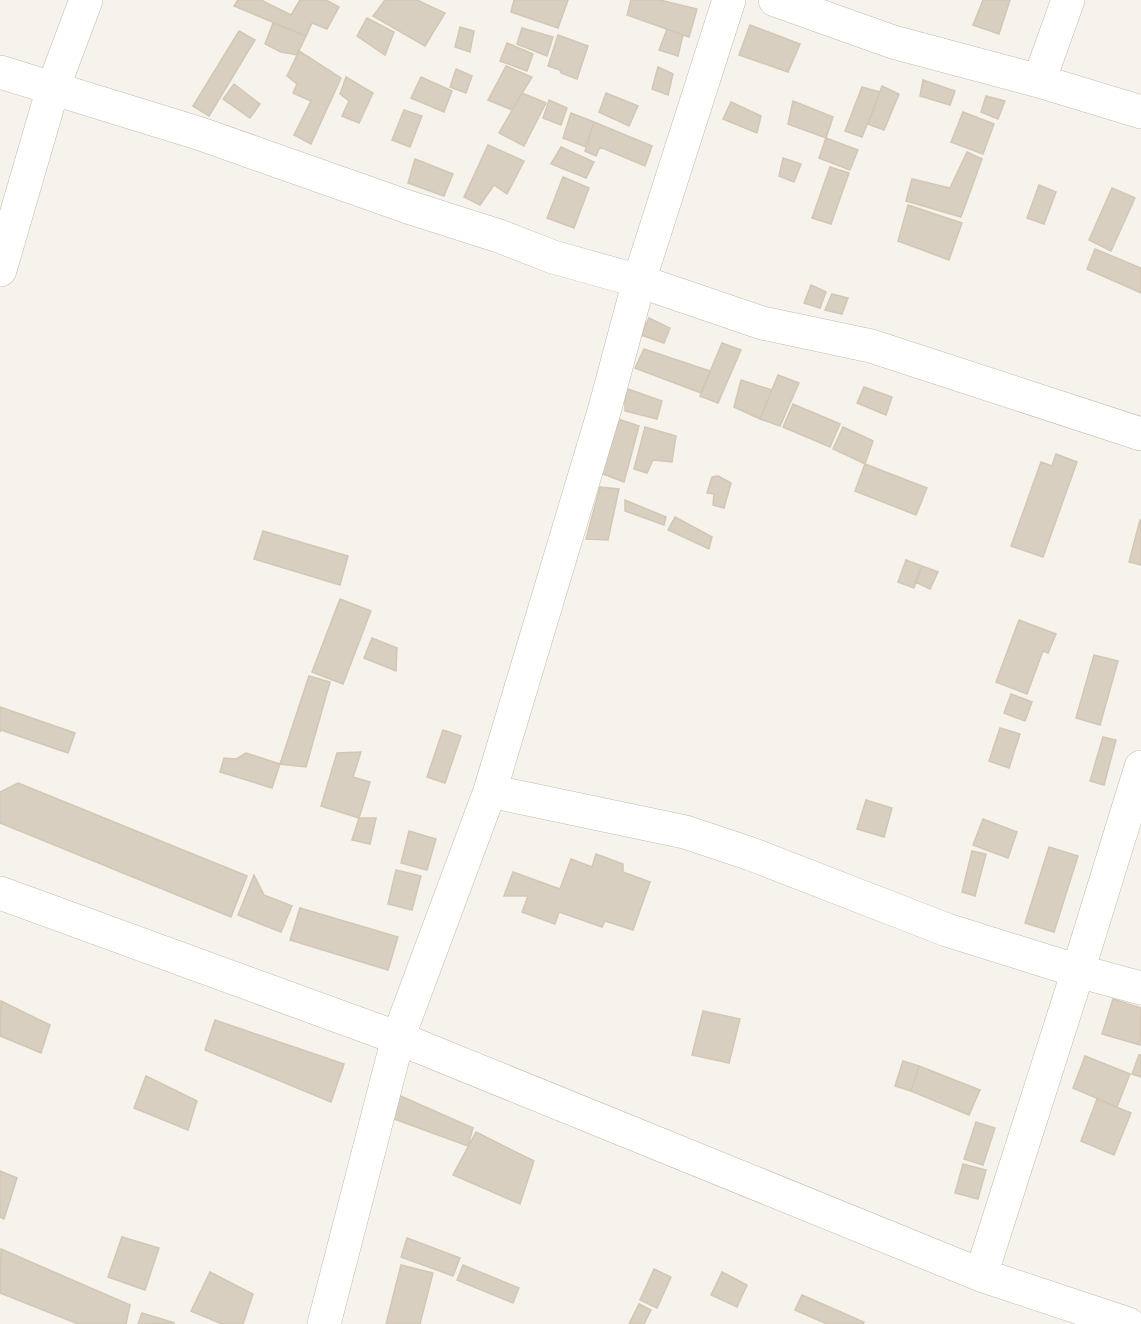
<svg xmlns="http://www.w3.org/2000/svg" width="1141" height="1324" font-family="Overpass,sans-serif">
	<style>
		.building { fill: #d8cfc1; stroke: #d3c7b4; stroke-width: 1.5 }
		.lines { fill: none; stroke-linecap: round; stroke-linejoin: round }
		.minor-casing { stroke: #c2bbae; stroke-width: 34 }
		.minor { stroke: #fff; stroke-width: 33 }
	</style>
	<rect width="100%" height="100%" fill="#f6f3ec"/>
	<path class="building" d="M238 0H261L291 15 300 0H326L339 7 327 29 312 23 306 36 234 6Z
		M385 0H417L445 13 425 46 373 16Z
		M514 0H568L558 28 511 12Z
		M631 0H660L697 9 689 37 627 15Z
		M983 0H1010L999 34 973 25Z
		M367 18 394 32 385 55 357 36Z
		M273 23 306 36 297 55 281 52 265 44Z
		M750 25 800 44 788 72 739 55Z
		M460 27 474 31 470 52 455 47Z
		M522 28 553 37 547 56 517 44Z
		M667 29 683 35 678 56 659 50Z
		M239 31 255 40 209 116 193 106Z
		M558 35 588 46 577 79 561 73 560 70 548 66Z
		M507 43 533 54 527 71 500 61Z
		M299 51 341 78 311 144 294 135 311 101 293 93 297 84 287 76Z
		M506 66 532 77 512 110 488 100Z
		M658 67 673 74 668 95 652 89Z
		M456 69 472 76 466 93 450 87Z
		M346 77 373 93 359 123 342 116 349 101 340 94Z
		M421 77 452 91 444 112 411 98Z
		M923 80 955 91 950 105 920 96Z
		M234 84 260 104 250 118 223 99Z
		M882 86 899 94 884 130 868 124Z
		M862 87 880 92 862 137 845 131Z
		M522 93 546 103 524 146 499 133Z
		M606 93 638 106 629 126 599 112Z
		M986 96 1005 101 998 119 981 112Z
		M549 100 567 108 561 125 543 118Z
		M793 101 833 117 826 138 788 124Z
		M731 102 761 116 757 133 723 119Z
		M404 110 422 116 410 147 392 140Z
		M963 112 994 124 983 154 951 142Z
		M571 113 594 122 586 147 563 138Z
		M594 122 652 146 645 166 600 147 596 156 585 151Z
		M826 138 858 150 850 170 819 158Z
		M488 145 524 161 507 194 494 185 480 205 464 197Z
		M561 147 594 162 586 178 551 164Z
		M967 152 982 159 961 217 906 201 912 179 950 188Z
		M783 158 801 164 794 182 779 176Z
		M415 159 453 174 444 196 408 183Z
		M830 167 849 173 831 224 812 218Z
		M563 177 589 188 574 228 547 218Z
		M1039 185 1056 192 1044 224 1027 218Z
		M1112 188 1135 198 1111 251 1089 240Z
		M908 205 962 223 949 260 898 241Z
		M1095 249 1141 268V293L1087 269Z
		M811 285 826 292 820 308 804 303Z
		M832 294 848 298 842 314 825 310Z
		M649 318 670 328 664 343 641 335Z
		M722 343 741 350 718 403 700 396Z
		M644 349 710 371 701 393 635 368Z
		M778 375 799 383 780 426 760 419Z
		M741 380 772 390 760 419 734 407Z
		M864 387 892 397 886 415 857 403Z
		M625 388 662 401 657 419 625 411Z
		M793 404 840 424 830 447 783 427Z
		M615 418 639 426 624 482 598 472Z
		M645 427 676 436 672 462 653 460 647 473 634 469Z
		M843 427 873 441 865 464 833 449Z
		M1056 454 1077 462 1043 557 1011 546 1041 462 1052 466Z
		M865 464 927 488 916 515 855 491Z
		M718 476 731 483 724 508 713 505 714 494 707 493 712 477Z
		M600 487 619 489 608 540 586 539Z
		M625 500 666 517 664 525 625 511Z
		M675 517 712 537 709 549 668 530Z
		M1140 520 1141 521V565L1129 562Z
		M263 531 348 556 340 585 254 559Z
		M906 560 922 566 914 588 898 582Z
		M922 566 938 572 930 589 915 582Z
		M340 599 371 611 343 684 312 672Z
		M1019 620 1056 634 1048 653 1043 651 1027 694 996 682Z
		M372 638 397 648 396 671 364 658Z
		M1094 655 1118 661 1100 725 1076 718Z
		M309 676 330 682 306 767 280 764Z
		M1011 694 1032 702 1025 721 1004 713Z
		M0 707 75 733 68 753 1 730 0 732Z
		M1000 728 1020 734 1009 768 989 761Z
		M443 730 461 736 445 783 427 777Z
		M1103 737 1116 740 1104 785 1090 781Z
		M361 752 353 777 370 782 359 818 321 806 337 753Z
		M246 753 280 764 272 788 220 772 224 758 236 759Z
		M18 783 247 876 231 917 0 823V792Z
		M866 800 892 808 884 837 857 829Z
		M359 818H376L370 844 352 840Z
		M983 819 1017 832 1008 858 973 845Z
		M409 831 436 839 427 870 401 863Z
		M1049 847 1078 856 1054 932 1025 923Z
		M972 851 986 854 975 896 962 892Z
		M596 854 623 864V872L650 882 633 930 605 921 602 927 559 912 555 924 522 912 528 896H504L513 872 560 889 571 859 592 867Z
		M396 870 421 876 412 910 388 904Z
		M254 875 264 895 292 906 281 932 238 915Z
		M300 908 398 937 388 970 290 940Z
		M1113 999 1141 1008 1140 1045 1102 1034Z
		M1 1001 50 1025 41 1053 0 1036Z
		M703 1011 740 1019 729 1063 692 1055Z
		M215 1020 344 1064 331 1102 205 1050Z
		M1139 1055H1141V1077L1132 1074Z
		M1085 1056 1130 1074 1117 1107 1073 1088Z
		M903 1061 919 1066 911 1091 895 1086Z
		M919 1066 980 1090 969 1115 911 1091Z
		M146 1076 197 1101 188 1130 134 1108Z
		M396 1094 473 1128 468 1146 386 1116Z
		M1097 1099 1131 1113 1114 1155 1081 1141Z
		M976 1122 995 1128 983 1165 964 1159Z
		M476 1132 534 1161 520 1204 453 1175Z
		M963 1164 986 1170 978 1199 955 1193Z
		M0 1171 17 1178 4 1219 0 1217Z
		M122 1237 159 1248 145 1290 108 1277Z
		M407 1238 460 1258 453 1276 401 1257Z
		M1 1249 130 1305 126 1324H78L0 1293Z
		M401 1265 433 1273 420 1324H386Z
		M463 1265 519 1288 513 1303 457 1280Z
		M654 1269 671 1277 657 1308 640 1300Z
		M210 1272 253 1294 243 1324H222L191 1311Z
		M722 1272 747 1285 737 1307 711 1295Z
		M802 1295 864 1322 863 1324H827L795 1310Z
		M639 1304 651 1310 644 1324H629Z
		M142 1313 175 1323 138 1324Z"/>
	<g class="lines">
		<g class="minor-casing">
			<path id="minor" d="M775 0 893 42 1039 81 1141 112
				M0 72 201 134 408 207 499 236 553 257 639 281 762 323 871 346 1141 434
				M1039 81 1068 0
				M0 270 53 88 86 0
				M490 791 685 832 751 854 947 930 1078 971 1141 988
				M0 893 398 1038 981 1275 1128 1324
				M981 1275 1078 971 1141 767
				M324 1324 398 1038 490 791 605 408 639 281 729 0"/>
		</g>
		<use href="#minor" class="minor"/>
	</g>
</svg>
